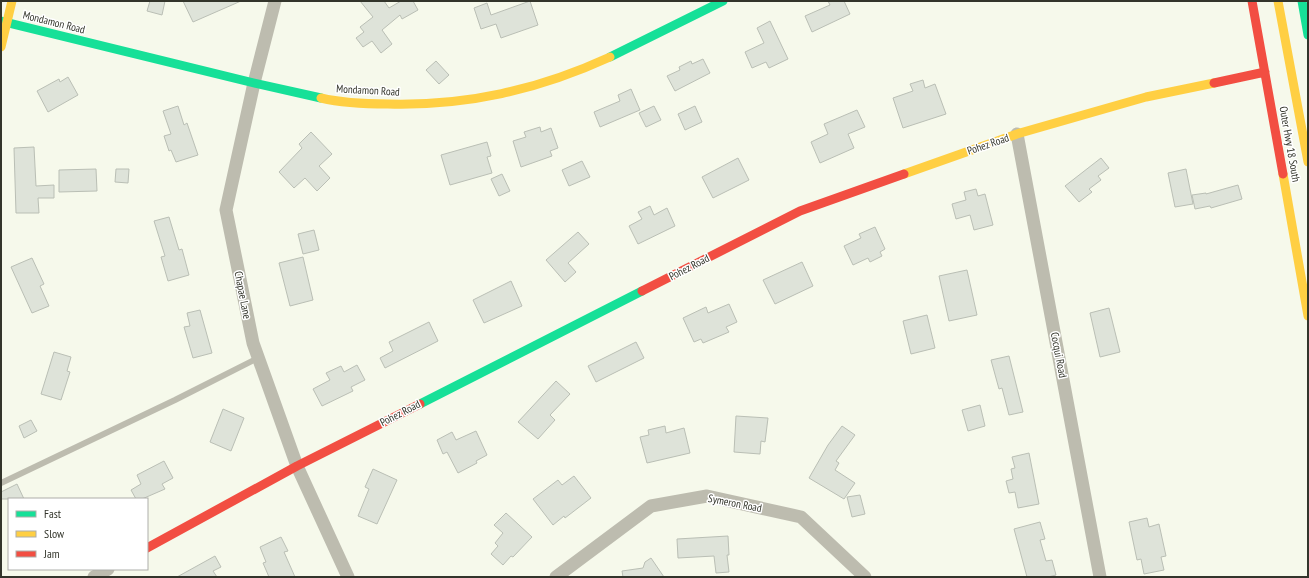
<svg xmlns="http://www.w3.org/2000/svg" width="1309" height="578" font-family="'PT Sans Narrow',sans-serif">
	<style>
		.building { fill: #dee3d9; stroke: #babfb5 }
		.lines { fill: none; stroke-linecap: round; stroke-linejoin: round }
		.lane { stroke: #bdbcaf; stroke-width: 6 }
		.street { stroke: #bdbcaf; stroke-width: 13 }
		.fast { stroke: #16e098; stroke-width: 9 }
		.slow { stroke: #ffcf43; stroke-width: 9 }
		.jam { stroke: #f24e42; stroke-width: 9 }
		.labels { text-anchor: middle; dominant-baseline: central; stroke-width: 3; stroke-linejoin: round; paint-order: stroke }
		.street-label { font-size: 11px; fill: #33352b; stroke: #fff }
	</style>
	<rect width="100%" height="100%" fill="#f6f9eb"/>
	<path class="building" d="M150 1H165L162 15 147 11Z
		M183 1H241L193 22Z
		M360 1H384L389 8 401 1H413L418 10 402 19 400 15 382 30 392 44 381 53 372 41 363 47 356 38 364 32 360 27 373 17Z
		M530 1 538 25 501 38 496 24 481 29 474 8 487 3 491 15Z
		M828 1H844L850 14 812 32 805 16 830 5Z
		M770 21 788 59 769 68 766 62 752 68 745 52 764 43 757 28Z
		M703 59 710 73 675 91 667 76 680 70 679 67 691 61 692 64Z
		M436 61 449 75 439 84 426 70Z
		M68 77 78 95 48 112 37 91 59 79 60 82Z
		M923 80 925 88 935 84 946 114 903 128 893 98 913 91 910 84Z
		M631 89 640 110 600 127 594 112 620 101 618 95Z
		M178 106 184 125 187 123 198 155 176 162 171 150 169 151 164 136 171 134 163 111Z
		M654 106 661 120 646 127 639 113Z
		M695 106 702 122 685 130 678 114Z
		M857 110 865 127 848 134 854 148 820 163 811 142 828 134 824 124Z
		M540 127 541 132 551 128 558 148 550 151 552 156 521 167 513 141 526 137 524 132Z
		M311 132 332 154 319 166 330 178 317 191 305 178 294 188 279 172 302 148 299 144Z
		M487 142 491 156 487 157 492 173 450 185 441 155Z
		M34 147 36 186 54 185V198H38L39 213H16L14 148Z
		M738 158 749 180 713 198 702 177Z
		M1101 158 1109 168 1098 176 1101 180 1089 189 1092 192 1079 202 1065 186Z
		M582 161 590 177 569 186 562 170Z
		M96 169 97 191 59 192V170Z
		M116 169H129L128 183 115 182Z
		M1186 169 1193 204 1175 207 1168 173Z
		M502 174 510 191 499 196 491 179Z
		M1238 185 1242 199 1211 208 1210 206 1195 209 1192 195 1206 193V194Z
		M976 189 978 196 985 194 993 225 974 230 970 215 956 219 952 204 966 200 964 192Z
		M650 206 654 215 667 208 675 226 638 244 629 226 642 219 638 212Z
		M169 217 179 250 182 249 189 275 168 281 161 257 165 256 154 221Z
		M875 227 885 249 880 252 882 256 870 262 868 258 853 265 844 246 861 238 859 234Z
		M314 230 319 250 303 254 298 234Z
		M578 232 589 244 568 263 576 272 565 282 546 260Z
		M303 257 313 300 290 306 279 263Z
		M32 258 44 284 40 286 49 306 32 313 11 267Z
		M802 262 813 286 775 304 763 280Z
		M967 270 977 315 949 321 939 276Z
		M511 281 522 306 484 323 473 300Z
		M729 304 737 322 726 327 729 332 703 343 701 339 694 342 683 318 706 307 708 313Z
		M1109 308 1120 352 1100 357 1090 313Z
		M200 310 212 353 193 358 184 327 190 326 187 313Z
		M927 315 935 348 911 354 903 321Z
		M429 322 438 341 385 368 380 358 393 351 389 342Z
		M636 342 644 358 596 382 588 366Z
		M54 352 71 357 67 371 70 372 61 400 41 394Z
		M1009 356 1023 412 1009 415 1002 388 999 389 991 360Z
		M357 365 365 380 351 387 353 391 322 406 313 389 330 380 326 373 341 366 344 372Z
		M556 381 570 394 550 415 555 420 538 439 518 422Z
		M980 405 985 426 968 431 962 410Z
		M223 409 244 418 231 451 210 442Z
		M736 416 768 418 765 442 761 441 760 454 734 452Z
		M31 420 37 431 24 438 19 426Z
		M665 426 666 433 684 428 690 453 647 463 640 437 649 435 648 430Z
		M842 426 855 435 836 461 839 463 835 470 855 483 844 499 809 478 828 445Z
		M476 431 487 455 476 461 477 463 458 473 447 452 443 454 437 440 452 432 456 440Z
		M1029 453 1039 504 1018 508 1015 492 1009 493 1006 481 1013 479 1011 469 1015 468 1012 457Z
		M164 461 173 478 162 484 165 489 142 499H136L131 490 141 484 137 475Z
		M373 469 397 480 377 524 358 516 369 489 365 487Z
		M574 476 591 498 565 518 564 516 553 525 533 499 558 480 562 485Z
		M17 484 24 499H1V492Z
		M860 495 865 514 852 517 847 497Z
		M506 513 532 537 513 557 511 556 503 565 491 554 498 546 495 543 503 533 494 525Z
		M1147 518 1149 527 1159 524 1166 556 1161 557 1164 570 1144 574 1141 559 1137 560 1129 522Z
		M1040 522 1045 539 1040 540 1046 561 1052 560 1056 575 1048 577H1027L1014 529Z
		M728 536 729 555H727L729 572 716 573 714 556 678 558 677 539Z
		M281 537 288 551 284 552 295 577H269L263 563 266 562 260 547Z
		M215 556 221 567 213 571 217 577H177Z
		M651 558 664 577H623L622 571 643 568 645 562Z"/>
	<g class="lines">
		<path class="lane" d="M1 483 175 400 258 358"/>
		<path class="street" d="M275 1 254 83 226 210 253 343 297 466 348 577
			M1017 134 1100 577
			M94 577 108 569
			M556 577 651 506 707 496 801 517 865 577"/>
		<path class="fast" d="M1302 1 1308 35
			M1 21 254 83 321 98
			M610 57 723 1
			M420 404 642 291"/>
		<path class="slow" d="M1278 1 1308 162
			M1 47 12 1
			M321 98C342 103 366 104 388 104 467 106 538 90 610 57
			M904 174 1017 134 1146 97 1214 83
			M1283 174 1308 316"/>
		<path class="jam" d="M1252 1 1283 174
			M1214 83 1265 72
			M642 291 800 211 904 174
			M147 548 297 466 420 404"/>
	</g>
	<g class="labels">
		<g class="street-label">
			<text transform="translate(54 22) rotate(14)">Mondamon Road</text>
			<text transform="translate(368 90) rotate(3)">Mondamon Road</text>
			<text transform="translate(988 144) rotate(-19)">Pohez Road</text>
			<text transform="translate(1290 144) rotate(80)">Outer Hwy 18 South</text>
			<text transform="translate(689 267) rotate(-27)">Pohez Road</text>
			<text transform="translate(243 295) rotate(79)">Chapae Lane</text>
			<text transform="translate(1059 355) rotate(79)">Cocqui Road</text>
			<text transform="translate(400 413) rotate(-27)">Pohez Road</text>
			<text transform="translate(735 503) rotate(11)">Symeron Road</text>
		</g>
	</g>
	<rect width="1309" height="578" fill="none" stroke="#33352b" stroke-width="4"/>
	<rect x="8" y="498" width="140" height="72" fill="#ffffff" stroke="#adaeaa"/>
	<rect x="16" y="511" width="20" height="6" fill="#16e098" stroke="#adaeaa"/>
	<text x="44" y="518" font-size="12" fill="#33352b">Fast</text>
	<rect x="16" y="531" width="20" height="6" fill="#ffcf43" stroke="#adaeaa"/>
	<text x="44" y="538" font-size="12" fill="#33352b">Slow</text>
	<rect x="16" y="551" width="20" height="6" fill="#f24e42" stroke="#adaeaa"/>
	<text x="44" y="558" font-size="12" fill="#33352b">Jam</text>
</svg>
